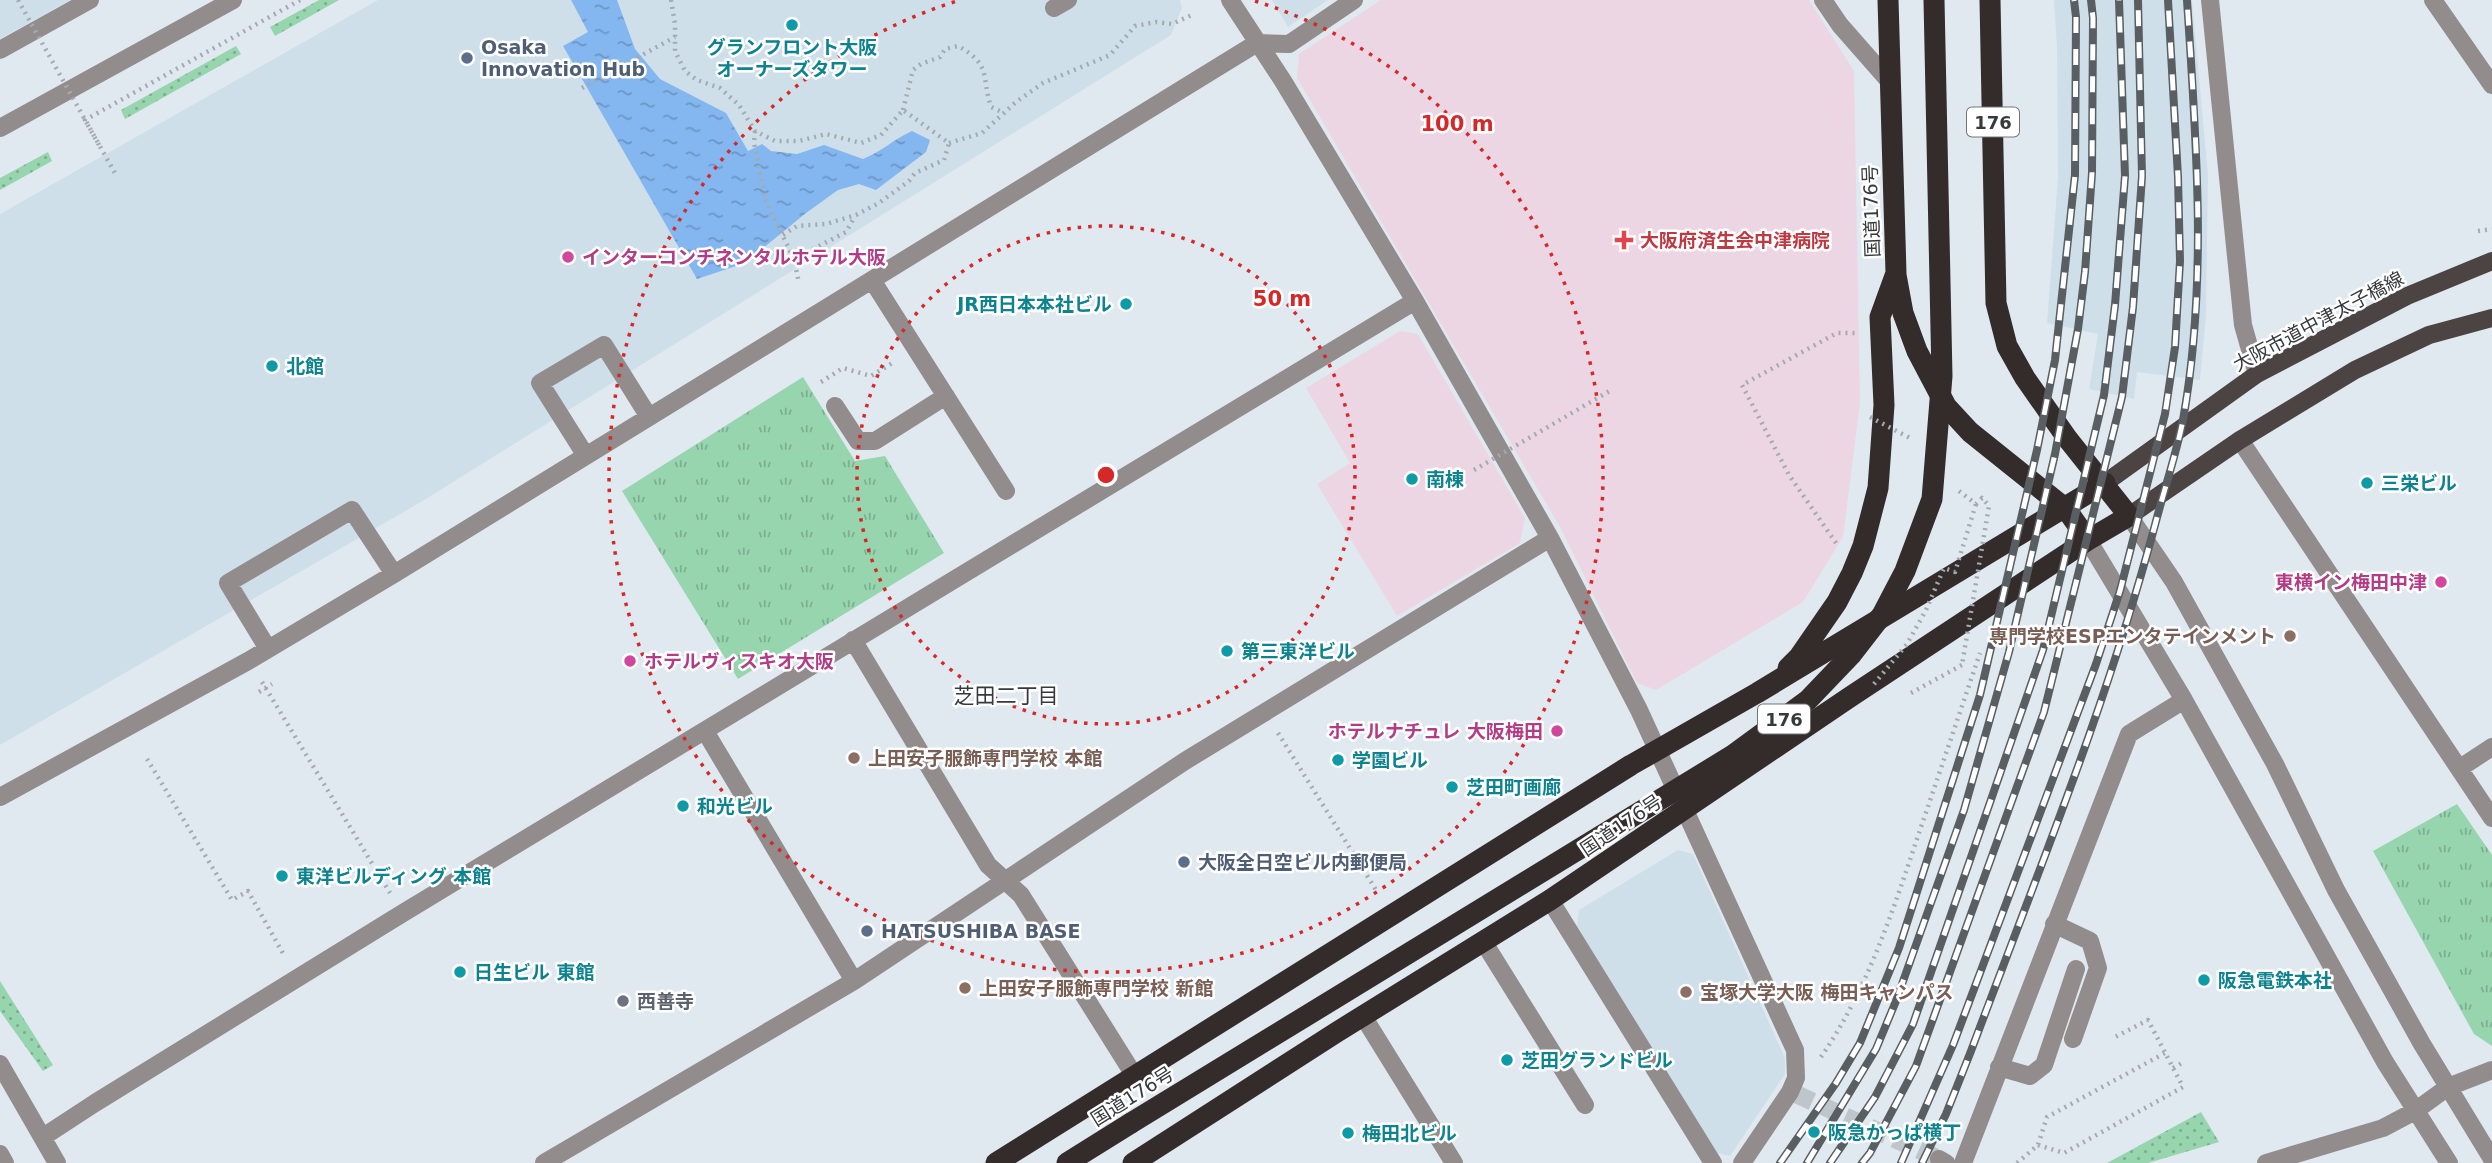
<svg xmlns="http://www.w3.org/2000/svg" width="2492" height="1163" font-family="'DejaVu Sans','Noto Sans JP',sans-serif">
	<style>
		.built { fill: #cfdfea }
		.medical { fill: #edd6e3 }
		.grass { fill: url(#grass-dots) }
		.park { fill: url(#park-tufts) }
		.water { fill: url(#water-ripples) }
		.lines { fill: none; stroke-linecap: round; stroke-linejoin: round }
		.minor-tunnel { stroke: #bec6cc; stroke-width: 18; stroke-dasharray: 18 9; stroke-linecap: butt }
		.path { stroke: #a4abb0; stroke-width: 4.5; stroke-dasharray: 2 5; stroke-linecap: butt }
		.minor { stroke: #928c8c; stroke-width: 18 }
		.major { stroke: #4c4343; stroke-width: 18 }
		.highway { stroke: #342b2b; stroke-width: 21 }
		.rail-casing { stroke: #595e62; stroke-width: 8 }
		.rail { stroke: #fff; stroke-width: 5; stroke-dasharray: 16; stroke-linecap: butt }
		.path-bridge { stroke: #a4abb0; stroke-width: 4.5; stroke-dasharray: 2 5; stroke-linecap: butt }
		.highway-bridge { stroke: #342b2b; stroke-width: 21 }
		.ring { fill: none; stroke: #d62828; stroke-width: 3.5; stroke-dasharray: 3.5 7 }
		.culture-dot { fill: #0f9aa8; stroke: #fff; stroke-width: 2.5 }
		.service-dot { fill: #5c6f8a; stroke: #fff; stroke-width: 2.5 }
		.health-dot { fill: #e0444e; stroke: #fff; stroke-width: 2.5 }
		.hotel-dot { fill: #d1479c; stroke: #fff; stroke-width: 2.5 }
		.education-dot { fill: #8d6e63; stroke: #fff; stroke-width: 2.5 }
		.worship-dot { fill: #6b7280; stroke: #fff; stroke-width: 2.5 }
		.labels { text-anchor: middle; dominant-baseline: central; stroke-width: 5; stroke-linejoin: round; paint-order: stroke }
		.shield { fill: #fff; stroke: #727577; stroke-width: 2 }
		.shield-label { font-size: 18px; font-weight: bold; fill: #363a3d }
		.service-label { font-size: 19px; font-weight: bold; fill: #4e5e75; stroke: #fff; text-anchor: start }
		.culture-label { font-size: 19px; font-weight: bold; fill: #0d838f; stroke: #fff; text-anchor: start }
		.street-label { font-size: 19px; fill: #363a3d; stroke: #fff }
		.health-label { font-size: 19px; font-weight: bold; fill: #be3a42; stroke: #fff; text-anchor: start }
		.hotel-label { font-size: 19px; font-weight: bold; fill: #b23c85; stroke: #fff; text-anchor: start }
		.education-label { font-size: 19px; font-weight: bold; fill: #785e54; stroke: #fff; text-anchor: start }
		.worship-label { font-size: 19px; font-weight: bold; fill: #5b616d; stroke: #fff; text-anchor: start }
		.neighbourhood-label { font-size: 21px; fill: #363a3d; stroke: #fff }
		.centre { fill: #d62828; stroke: #fff; stroke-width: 3.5 }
		.ring-label { font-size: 21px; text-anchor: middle; font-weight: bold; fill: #d62828; stroke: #fff; stroke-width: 5; stroke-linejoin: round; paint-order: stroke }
	</style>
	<defs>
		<pattern id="grass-dots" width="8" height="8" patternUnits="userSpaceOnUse" patternTransform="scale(1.75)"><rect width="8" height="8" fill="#97d5af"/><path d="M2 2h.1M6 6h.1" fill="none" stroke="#7cae90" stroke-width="1.8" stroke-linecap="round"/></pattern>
		<pattern id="park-tufts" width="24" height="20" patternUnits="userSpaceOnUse" patternTransform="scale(1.75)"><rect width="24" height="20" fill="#97d5af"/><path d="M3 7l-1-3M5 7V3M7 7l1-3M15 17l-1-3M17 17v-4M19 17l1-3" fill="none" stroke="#7cae90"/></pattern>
		<pattern id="water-ripples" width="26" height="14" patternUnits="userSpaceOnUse" patternTransform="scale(1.75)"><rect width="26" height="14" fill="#84b6ef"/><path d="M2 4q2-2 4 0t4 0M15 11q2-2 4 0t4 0" fill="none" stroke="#6d95c3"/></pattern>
	</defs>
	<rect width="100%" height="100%" fill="#e0e9f0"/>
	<path class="built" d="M0 0H70L0 39Z
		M378 0H1180L1182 8 1171 35 421 502 0 745V214Z
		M1272 0H1328L1288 27Z
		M2054 0H2192L2208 175 2206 315 2200 380 2137 372 2134 399 2089 389 2098 334 2047 323 2058 177 2057 48Z
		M1678 850 1693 854 1785 1058V1074L1730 1156 1717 1153 1577 927 1579 910Z"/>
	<path class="medical" d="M1381 0H1809L1854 71 1860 403 1843 537 1803 602 1656 690 1637 683 1560 527 1297 78 1299 54Z
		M1400 331 1418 334 1525 518 1520 543 1397 616 1317 484 1350 463 1306 388Z"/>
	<path class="grass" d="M319 0H339L275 36 270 27Z
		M236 46 241 54 125 119 121 110Z
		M48 152 52 161 0 190V178Z
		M0 981 53 1065 43 1071 0 1011Z
		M2201 1112 2219 1142 2148 1163H2107Z"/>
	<path class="park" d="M803 377 855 461 885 456 944 553 738 679 622 491Z
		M2457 804 2492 855V1046L2474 1034 2373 851Z"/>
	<path class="water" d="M571 0H617L635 49 660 79 726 113 748 151 762 144 771 151 797 154 824 145 863 159C881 152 894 139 912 131L930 140 926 152 876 190 859 184 838 190 806 213 745 263 697 279 563 46 588 32Z"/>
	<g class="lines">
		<path class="minor-tunnel" d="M1796 1094 1939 1159"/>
		<path class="path" d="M671 0 675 24V51L685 71 697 80 720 88 739 105 755 131 775 141H799L826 134 861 143 881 135 903 110 949 143
			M582 88 675 37
			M903 110 913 70 921 64 940 57 945 49 958 46C992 65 981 76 991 107L1004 113
			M755 131 754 143 765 199 794 259 799 283
			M949 143 982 133 1016 102 1043 83 1110 55 1135 26 1156 22 1172 24 1194 14
			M99 145 85 120 300 0
			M2478 231 2492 229
			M783 235 797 226 826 224 856 215 879 203 909 181 915 173 944 160 949 143
			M794 259 846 232 855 216
			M821 382 843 368 871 376 894 362
			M1836 543 1789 475 1742 385 1837 333H1855
			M262 682 390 893
			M259 692 272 684
			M1911 693 1962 665
			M1278 733 1376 890
			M147 759 232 900 248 891 285 957
			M1821 1057C1866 992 1892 914 1917 839 1938 777 1959 715 1980 653
			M2173 1068 2184 1062
			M2038 1145 2064 1153 2183 1087 2148 1020 2115 1037
			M2017 1163 2038 1145 2047 1117 2165 1053"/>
		<path class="minor" d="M1230 0 1283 81 1415 301 1550 538 1639 710 1795 1050 1796 1078 1790 1092 1742 1163
			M1823 0 1840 25 1890 82
			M2210 0 2243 325 2257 374
			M2433 0 2492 85
			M1054 8 1068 0
			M0 50 90 0
			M0 128 233 0
			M872 280 1006 491
			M835 406 858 441H875L946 396
			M2240 440 2492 818
			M586 456 540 383 604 345 649 417
			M2129 516 2174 582 2275 764 2336 890 2422 1044 2492 1159
			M2088 540 2184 700 2385 1062 2449 1163
			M853 640 988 865 1021 895 1134 1075
			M268 649 228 583 352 510 394 574
			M705 731 854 981
			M2460 768 2492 747
			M0 797 248 661 394 574 1257 43 1289 44 1354 0
			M1550 900 1713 1163
			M2054 924 2090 941 2098 968 2073 1039
			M1483 941 1585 1105
			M1363 1016 1454 1163
			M0 1064 57 1163
			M1999 1067 2030 1076 2044 1065 2076 969
			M43 1137 95 1103 403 913 1415 301
			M0 1154 5 1163
			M1939 1159 1946 1163
			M544 1163 854 981 1185 761 1550 538
			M1963 1163 2129 734 2184 700
			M2266 1163 2383 1128 2415 1111 2448 1087 2492 1070"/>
		<path class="major" d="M2105 483 2257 374 2407 296 2492 261
			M2129 516 2240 440 2355 370 2429 335 2492 318"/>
		<path class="highway" d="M1896 275 1903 313 1917 351 1946 406 1970 432 2066 509 2088 540
			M1788 668 1799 657 1837 602 1852 573 1863 546 1878 488 1884 405 1880 317 1896 273 1888 0
			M996 1163 1631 765 1757 693 2105 483
			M1067 1163 1131 1123
			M1133 1163 1337 1032 1550 900 1850 697 2088 540 2129 516 2067 438 2025 378 2007 346 1996 303 1990 0"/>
		<g class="rail-casing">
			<path id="rail" d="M1780 1163 1836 1083 1860 1043 1899 948 1980 695 2037 450 2055 360 2075 175 2076 17 2074 0
				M1807 1163 1876 1049 1896 1001 1964 810 2009 652 2055 454 2078 329 2085 272 2092 173 2093 18 2091 0
				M1830 1163 1875 1097 1913 1024 2043 650 2104 395 2115 305 2125 176 2119 0
				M1862 1163 1870 1153 1916 1066 2044 712 2122 397 2133 307 2142 176 2138 0
				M1901 1163 1953 1045 2096 664 2120 591 2165 414 2175 347 2180 261 2178 177 2168 0
				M1922 1163 1946 1114 1971 1051C2036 877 2107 705 2155 525 2164 490 2176 455 2183 420 2208 281 2196 139 2187 0"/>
		</g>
		<use href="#rail" class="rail"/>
		<path class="path-bridge" d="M18 0 116 175
			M1870 417 1910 438
			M1474 470 1613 389
			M1959 491 1976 504 1982 498 1989 506 1962 665
			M1874 684 1907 644 1926 610 1944 568 1955 572 1976 504"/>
		<path class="highway-bridge" d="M1131 1123 1733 755 1808 700 1851 655 1882 615 1905 571 1932 499 1942 376 1934 0"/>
	</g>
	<g class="ring">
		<circle cx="1106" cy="475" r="249"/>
		<path d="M1255 1A497 497 0 1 1 957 1"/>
	</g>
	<g class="culture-dot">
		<circle cx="792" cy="25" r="7"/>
		<circle cx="1126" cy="304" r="7"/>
		<circle cx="272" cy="366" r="7"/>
		<circle cx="1412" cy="479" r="7"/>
		<circle cx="2367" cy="483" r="7"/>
		<circle cx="1227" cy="651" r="7"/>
		<circle cx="1338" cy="760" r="7"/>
		<circle cx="1452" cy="787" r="7"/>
		<circle cx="683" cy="806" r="7"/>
		<circle cx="282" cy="876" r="7"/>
		<circle cx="460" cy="972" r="7"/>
		<circle cx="2204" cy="980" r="7"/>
		<circle cx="1507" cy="1060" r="7"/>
		<circle cx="1814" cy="1132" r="7"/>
		<circle cx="1348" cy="1133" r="7"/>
	</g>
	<g class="service-dot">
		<circle cx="467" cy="58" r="7"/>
		<circle cx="1184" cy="862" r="7"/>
		<circle cx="867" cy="931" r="7"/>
	</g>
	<path class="health-dot" d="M1620.5 229.5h7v7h7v7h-7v7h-7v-7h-7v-7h7z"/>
	<g class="hotel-dot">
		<circle cx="568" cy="257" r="7"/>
		<circle cx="2441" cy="582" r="7"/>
		<circle cx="630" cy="661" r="7"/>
		<circle cx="1557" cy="731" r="7"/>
	</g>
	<g class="education-dot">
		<circle cx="2290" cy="636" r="7"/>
		<circle cx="854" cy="758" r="7"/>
		<circle cx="965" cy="988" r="7"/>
		<circle cx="1686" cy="992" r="7"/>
	</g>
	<circle class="worship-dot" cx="623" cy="1001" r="7"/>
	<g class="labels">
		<g class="shield">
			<rect x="1967" y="107.5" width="52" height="29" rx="5"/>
			<rect x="1758" y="704.5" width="52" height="29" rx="5"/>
		</g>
		<g class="shield-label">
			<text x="1993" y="122">176</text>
			<text x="1784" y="719">176</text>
		</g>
		<g class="service-label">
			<text x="481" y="47">Osaka<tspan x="481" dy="22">Innovation Hub</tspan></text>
			<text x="1198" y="862">大阪全日空ビル内郵便局</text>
			<text x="881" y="931">HATSUSHIBA BASE</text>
		</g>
		<g class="culture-label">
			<text x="792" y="47" text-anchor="middle">グランフロント大阪<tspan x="792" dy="22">オーナーズタワー</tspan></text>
			<text x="1112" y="304" text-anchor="end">JR西日本本社ビル</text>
			<text x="286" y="366">北館</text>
			<text x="1426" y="479">南棟</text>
			<text x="2381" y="483">三栄ビル</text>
			<text x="1241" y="651">第三東洋ビル</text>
			<text x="1352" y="760">学園ビル</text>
			<text x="1466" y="787">芝田町画廊</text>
			<text x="697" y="806">和光ビル</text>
			<text x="296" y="876">東洋ビルディング 本館</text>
			<text x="474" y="972">日生ビル 東館</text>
			<text x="2218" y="980">阪急電鉄本社</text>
			<text x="1521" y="1060">芝田グランドビル</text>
			<text x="1828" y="1132">阪急かっぱ横丁</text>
			<text x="1362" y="1133">梅田北ビル</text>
		</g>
		<g class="street-label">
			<text transform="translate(1871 211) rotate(-92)">国道176号</text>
			<text transform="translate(2318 321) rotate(-28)">大阪市道中津太子橋線</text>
			<text transform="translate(1621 825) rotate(-34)">国道176号</text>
			<text transform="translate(1132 1096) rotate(-32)">国道176号</text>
		</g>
		<g class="health-label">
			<text x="1640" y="240">大阪府済生会中津病院</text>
		</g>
		<g class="hotel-label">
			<text x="582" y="257">インターコンチネンタルホテル大阪</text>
			<text x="2427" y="582" text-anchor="end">東横イン梅田中津</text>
			<text x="644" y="661">ホテルヴィスキオ大阪</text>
			<text x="1543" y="731" text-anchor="end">ホテルナチュレ 大阪梅田</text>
		</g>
		<g class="education-label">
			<text x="2276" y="636" text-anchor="end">専門学校ESPエンタテインメント</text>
			<text x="868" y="758">上田安子服飾専門学校 本館</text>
			<text x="979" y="988">上田安子服飾専門学校 新館</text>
			<text x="1700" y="992">宝塚大学大阪 梅田キャンパス</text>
		</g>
		<g class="worship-label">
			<text x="637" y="1001">西善寺</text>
		</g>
		<g class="neighbourhood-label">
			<text x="1006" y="696">芝田二丁目</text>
		</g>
	</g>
	<circle cx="1106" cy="475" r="10" class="centre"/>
	<g class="ring-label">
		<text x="1457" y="131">100 m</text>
		<text x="1282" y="306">50 m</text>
	</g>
</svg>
